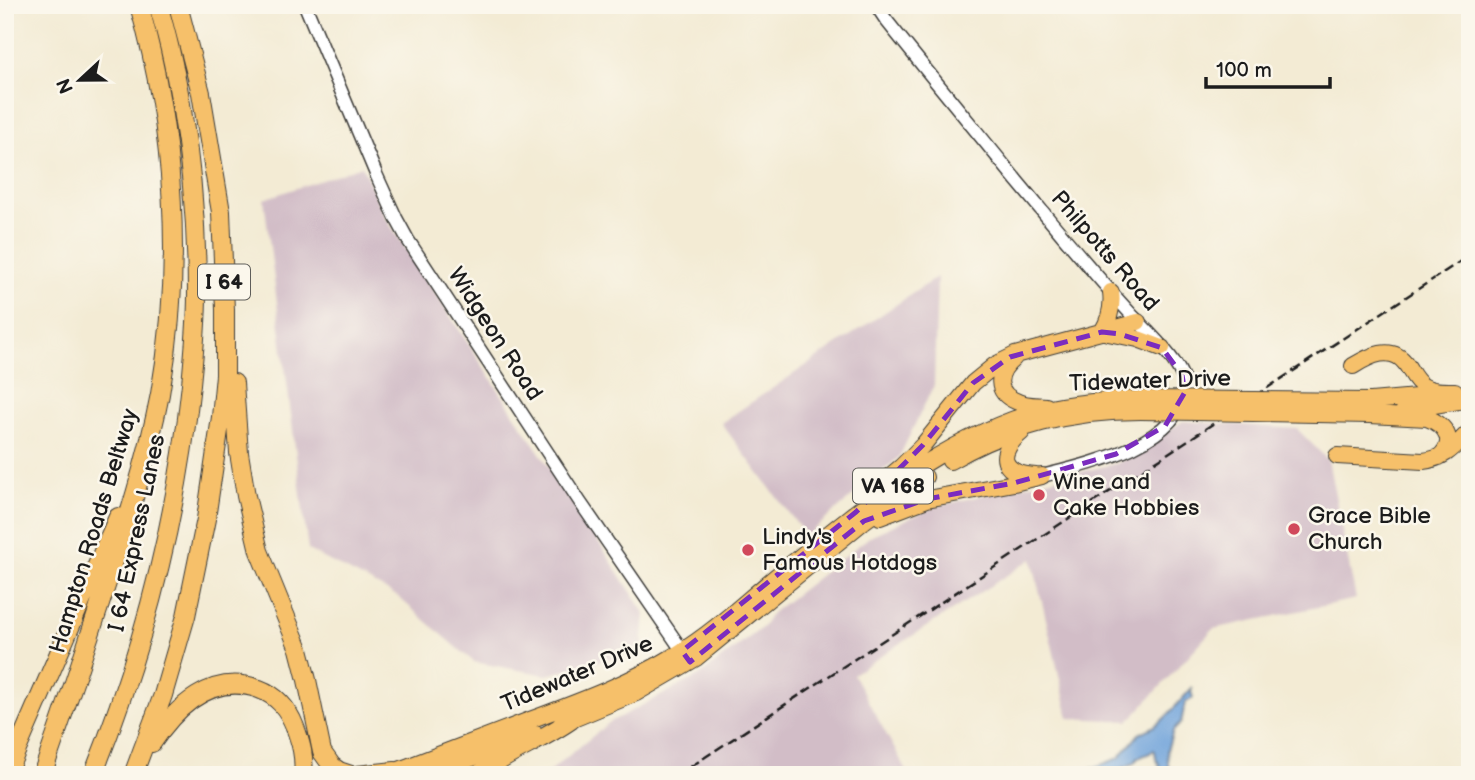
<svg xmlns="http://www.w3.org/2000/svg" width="1475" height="780" font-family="'Balsamiq Sans',sans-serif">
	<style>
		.industrial { fill: #d2bdc7 }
		.water { fill: #6ea2da; stroke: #455f7b; stroke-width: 2 }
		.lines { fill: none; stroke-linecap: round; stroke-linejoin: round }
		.tertiary-casing { stroke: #3c3b38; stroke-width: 15 }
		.trunk-casing { stroke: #3c3b38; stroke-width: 18 }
		.motorway-casing { stroke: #3c3b38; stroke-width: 20 }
		.tertiary { stroke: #fff; stroke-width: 12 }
		.trunk { stroke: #f6c06b; stroke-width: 16 }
		.motorway { stroke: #f6c06b; stroke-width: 18 }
		.rail { stroke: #1c1c1c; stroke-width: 2.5; stroke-dasharray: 10 5; stroke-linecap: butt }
		.trunk-bridge-casing { stroke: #3c3b38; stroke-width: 18; stroke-linecap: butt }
		.trunk-bridge { stroke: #f6c06b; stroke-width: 16 }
		.marked { fill: none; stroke: #7b2cbf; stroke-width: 5; stroke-dasharray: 14 9; stroke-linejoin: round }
		.poi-dot { fill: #d1495b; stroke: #fbf7ec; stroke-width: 2.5 }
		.labels { text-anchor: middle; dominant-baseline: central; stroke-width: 5; stroke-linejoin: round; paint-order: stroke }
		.shield { fill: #fbf7ec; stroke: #5f5e5a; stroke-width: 2 }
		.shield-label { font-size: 21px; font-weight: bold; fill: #1c1c1c }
		.street-label { font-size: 23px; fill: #1c1c1c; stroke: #fbf7ec }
		.poi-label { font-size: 23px; fill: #1c1c1c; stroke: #fbf7ec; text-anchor: start }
	</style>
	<rect width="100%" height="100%" fill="#fbf7ec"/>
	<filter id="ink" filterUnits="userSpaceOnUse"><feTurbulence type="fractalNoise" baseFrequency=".0143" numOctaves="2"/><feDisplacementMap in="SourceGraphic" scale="14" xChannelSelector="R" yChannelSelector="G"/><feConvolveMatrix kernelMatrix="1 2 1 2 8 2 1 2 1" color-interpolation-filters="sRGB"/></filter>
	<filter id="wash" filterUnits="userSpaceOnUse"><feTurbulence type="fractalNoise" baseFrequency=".00686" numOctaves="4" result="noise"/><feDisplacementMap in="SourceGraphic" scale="28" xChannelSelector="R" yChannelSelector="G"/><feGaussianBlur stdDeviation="1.57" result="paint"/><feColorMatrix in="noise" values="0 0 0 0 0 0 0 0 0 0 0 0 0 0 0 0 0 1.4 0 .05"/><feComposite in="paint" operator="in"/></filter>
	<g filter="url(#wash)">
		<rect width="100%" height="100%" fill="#f3ebd4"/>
		<path class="industrial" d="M362 166 385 217 645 613 642 650 547 675 474 662 397 596 308 550 264 199Z
			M937 277 934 385 899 457 806 536 721 423Z
			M1183 421 1297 429 1328 460 1356 599 1213 629 1129 721 1069 718 1032 559 853 674 909 775H545L610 722 699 676 763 627 772 613 872 535 934 507 1118 463Z"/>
		<path class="water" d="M1193 687 1191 691 1193 698 1185 703 1181 723 1173 731 1167 750 1169 775H1158L1157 772 1160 765 1156 759 1155 751 1153 750 1150 753 1138 758 1134 763 1108 775H1085L1090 769 1119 758 1139 734 1153 727 1166 717Z"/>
	</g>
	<g filter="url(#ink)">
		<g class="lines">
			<g class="tertiary-casing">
				<path id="tertiary" d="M305 5 376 174 396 218 408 240 580 502 686 656
					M876 5 886 20C929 74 973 127 1017 181 1054 225 1091 271 1131 314 1146 330 1187 367 1185 390 1179 445 1085 465 1042 476"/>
			</g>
			<g class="trunk-casing">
				<path id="trunk" d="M1102 332C1110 319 1113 307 1111 292
					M1108 333 1138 339 1162 348
					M1014 358C996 373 994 393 1018 402 1027 406 1037 405 1046 406
					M1353 366C1369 356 1392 344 1406 364 1411 371 1415 381 1423 386 1432 392 1444 391 1455 391
					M1371 401 1428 396
					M1404 410 1470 399
					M1370 415 1427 418C1446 425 1457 442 1439 457
					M1022 432C995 454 1001 474 1036 476
					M1337 456 1423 461C1446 458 1454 447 1470 431
					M950 461C1011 426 1071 411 1141 411
					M883 482 901 467 923 445 973 383 995 365 1015 355 1138 322
					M880 517 927 499 1014 483 1042 476
					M561 724 636 693 696 658 864 521 925 477
					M386 775C434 757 482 738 530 720 581 701 632 682 679 653 715 631 746 601 779 574 857 510 942 438 1042 410 1074 402 1108 400 1142 399
					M427 775 536 734"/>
			</g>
			<g class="motorway-casing">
				<path id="motorway" d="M234 383 239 453 246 496 259 551 299 649 307 680 322 752 332 766 339 771 351 775
					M152 743C176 707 212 672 259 689 278 696 288 709 295 727 301 743 305 757 303 775
					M6 775 118 517
					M42 775C64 713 85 651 105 589 126 525 147 461 160 394 183 266 175 131 139 5
					M93 775C143 650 177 518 191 384 194 354 197 324 197 294 197 230 192 167 181 104 175 70 168 37 158 5
					M133 775 163 695 186 616 206 519 221 417 225 375V310L221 212 201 93 178 5
					M357 775 395 771
					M478 775C507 753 541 741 571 720"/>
			</g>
			<use href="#tertiary" class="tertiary"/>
			<use href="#trunk" class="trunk"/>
			<use href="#motorway" class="motorway"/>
			<path class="rail" d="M678 775 1470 255"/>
			<g class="trunk-bridge-casing">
				<path id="trunk-bridge" d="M1142 399 1371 401
					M1141 411 1370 415"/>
			</g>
			<use href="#trunk-bridge" class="trunk-bridge"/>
		</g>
	</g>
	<path class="marked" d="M1102 332 1120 334 1162 348 1182 375 1185 392 1165 426 1116 454 1014 483 927 499 864 521 690 662 682 651 856 512 923 445 973 383 1010 357Z"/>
	<g class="poi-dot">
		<circle cx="1039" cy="495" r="7"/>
		<circle cx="1294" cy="529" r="7"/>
		<circle cx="748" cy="550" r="7"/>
	</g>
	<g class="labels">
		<g class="shield">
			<rect x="198" y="264.5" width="52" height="35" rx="5"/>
			<rect x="853" y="468.5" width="80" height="35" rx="5"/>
		</g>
		<g class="shield-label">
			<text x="224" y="282">I 64</text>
			<text x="893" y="486">VA 168</text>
		</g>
		<g class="street-label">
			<text transform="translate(1105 251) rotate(49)">Philpotts Road</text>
			<text transform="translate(495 334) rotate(57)">Widgeon Road</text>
			<text transform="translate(1150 381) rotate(-2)">Tidewater Drive</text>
			<text transform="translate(94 531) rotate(-73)">Hampton Roads Beltway</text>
			<text transform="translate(137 533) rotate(-78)">I 64 Express Lanes</text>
			<text transform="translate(577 674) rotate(-23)">Tidewater Drive</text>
		</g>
		<g class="poi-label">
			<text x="1053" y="482">Wine and<tspan x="1053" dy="26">Cake Hobbies</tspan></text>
			<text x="1308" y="516">Grace Bible<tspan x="1308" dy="26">Church</tspan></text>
			<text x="762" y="537">Lindy's<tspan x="762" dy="26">Famous Hotdogs</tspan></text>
		</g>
	</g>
	<rect width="1475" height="780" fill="none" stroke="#fbf7ec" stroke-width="28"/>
	<g transform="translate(80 80) rotate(248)" stroke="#fbf7ec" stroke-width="5" paint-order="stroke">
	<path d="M0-5L12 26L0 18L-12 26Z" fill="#1c1c1c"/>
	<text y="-10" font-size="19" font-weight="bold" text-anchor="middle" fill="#1c1c1c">N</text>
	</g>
	<path d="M1206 77v10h124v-10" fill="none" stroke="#1c1c1c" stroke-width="3.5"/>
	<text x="1216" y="77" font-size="21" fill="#1c1c1c" stroke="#fbf7ec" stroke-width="5" paint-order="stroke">100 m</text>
</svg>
